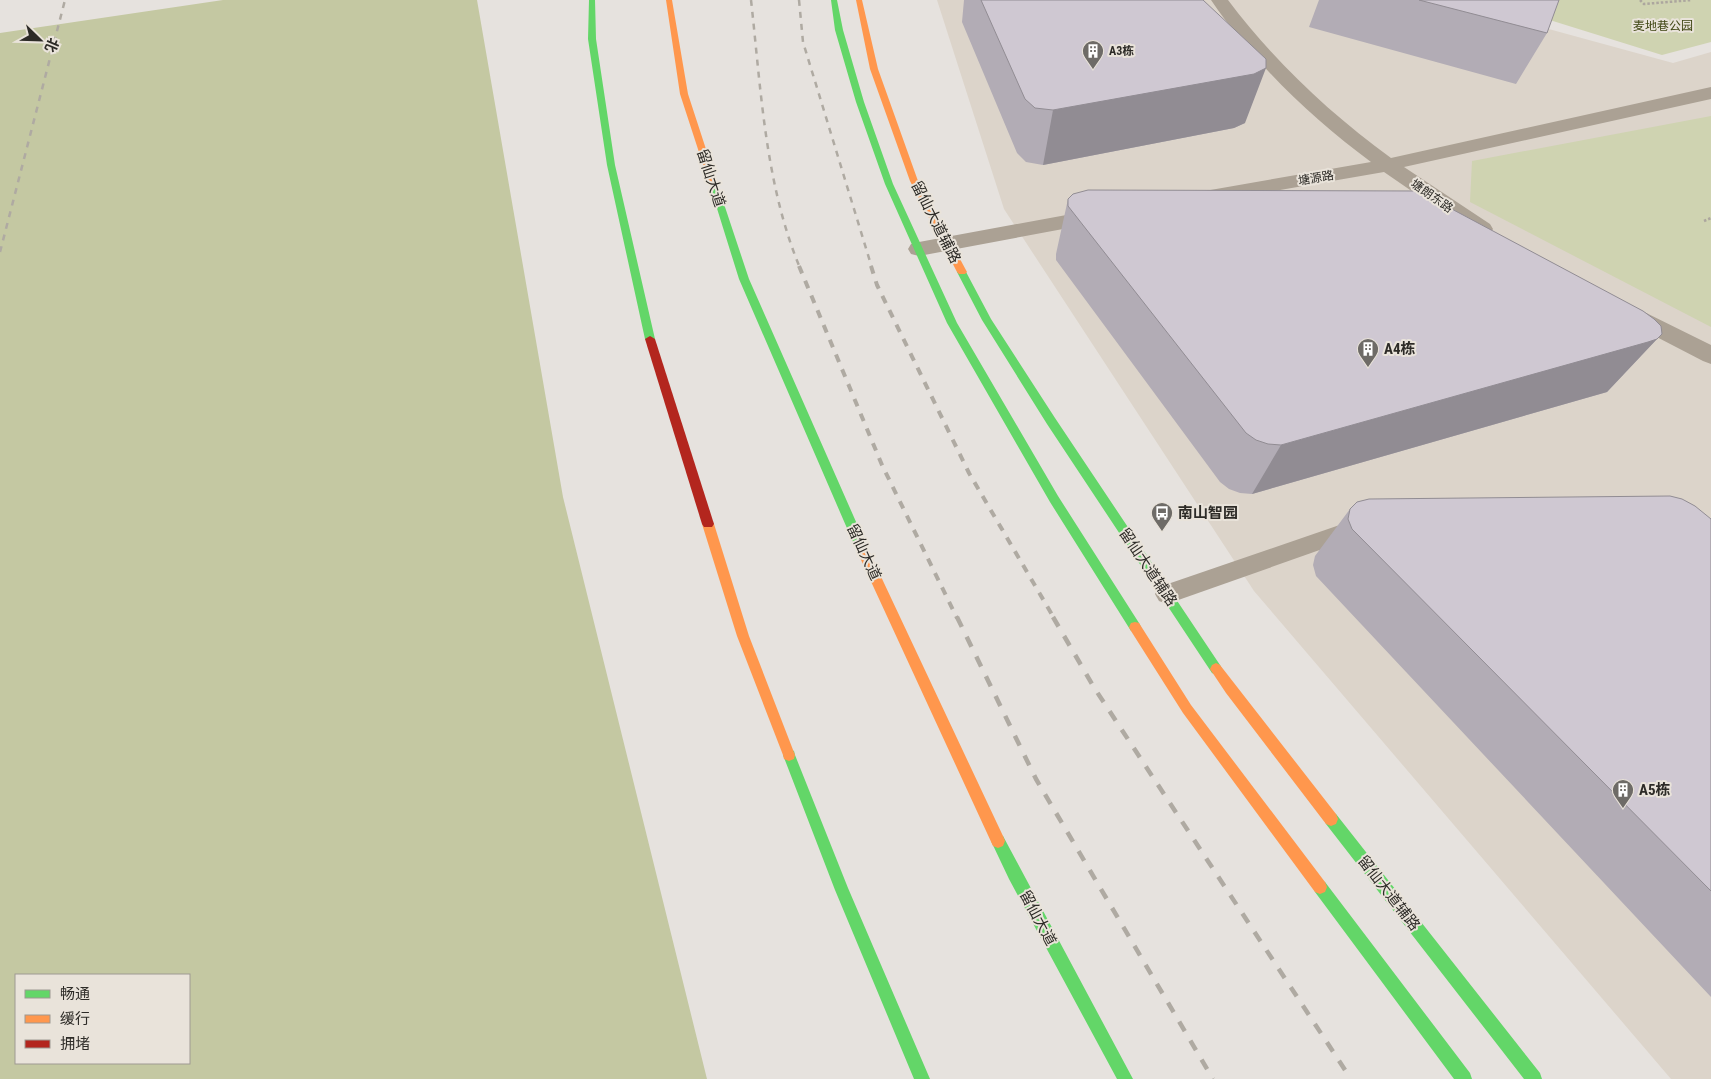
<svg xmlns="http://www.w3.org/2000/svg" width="1711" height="1079" font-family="'Roboto Condensed','Noto Sans SC',sans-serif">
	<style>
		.built { fill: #dcd4ca }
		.green { fill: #cfd3b1 }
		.forest { fill: #c4c8a2; fill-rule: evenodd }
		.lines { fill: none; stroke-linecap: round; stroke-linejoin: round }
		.path { stroke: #aca69e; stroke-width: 2.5; stroke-dasharray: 2.5 2; stroke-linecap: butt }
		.lane { fill: #aba194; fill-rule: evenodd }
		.street { fill: #aba194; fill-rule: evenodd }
		.fast { fill: #63d668; fill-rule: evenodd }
		.slow { fill: #ff974d; fill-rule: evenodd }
		.jam { fill: #b3261e; fill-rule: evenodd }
		.rail-far2 { stroke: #afaaa2; stroke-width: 2.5; stroke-dasharray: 6 6; stroke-linecap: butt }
		.rail-far1 { stroke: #afaaa2; stroke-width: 4; stroke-dasharray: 8 8; stroke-linecap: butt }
		.rail { stroke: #afaaa2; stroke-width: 4.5; stroke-dasharray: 11 11; stroke-linecap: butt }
		.wall { fill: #b2acb5 }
		.shaded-wall { fill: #918c93 }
		.building { fill: #cfc8d2; stroke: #918c93 }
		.labels { text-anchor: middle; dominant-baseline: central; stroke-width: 4; stroke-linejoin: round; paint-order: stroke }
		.far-park-label { font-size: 12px; fill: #404714; stroke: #e9e3da }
		.far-poi-label { font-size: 12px; font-weight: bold; fill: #2d2b27; stroke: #e9e3da; text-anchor: start }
		.far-street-label { font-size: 12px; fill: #2d2b27; stroke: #e9e3da }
		.street-label { font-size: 15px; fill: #2d2b27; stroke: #e9e3da }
		.poi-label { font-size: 15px; font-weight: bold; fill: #2d2b27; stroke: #e9e3da; text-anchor: start }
	</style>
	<rect width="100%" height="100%" fill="#e6e2de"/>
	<path class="built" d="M937 0H1442L1673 63 1711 52V1079H1671L1254 591 1004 209Z"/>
	<path class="green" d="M1486 0H1711V42L1662 55Z
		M1711 116V327L1470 202 1472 161Z"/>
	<path class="forest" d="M223 0H477L563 497 707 1079H0V33ZM16 975H189V1063H16Z"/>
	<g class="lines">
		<path class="path" d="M1640 0 1644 4 1692 0
			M1704 221 1711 218"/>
		<path class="lane" d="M1357 519 1365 522 1368 528 1365 534 1167 604 1159 601 1155 594 1159 587Z"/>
		<path class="street" d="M1211 0H1228C1274 61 1329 113 1391 158L1711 87V99L1404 167 1490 224 1493 229 1490 234 1482 236 1474 234 1384 172 1206 203 1199 202 1196 197 1199 192 1371 162C1310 117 1254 63 1211 0Z
			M1099 209 1106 211 1110 216 1106 221 919 256 911 254 908 249 911 244 919 242Z
			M1628 304 1711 345V364L1703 361 1620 318 1617 312 1620 306Z"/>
		<path class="fast" d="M589 0H595L596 39 615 165 655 339 650 342 645 339 607 165 588 39Z
			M831 0H837L843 30 864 102 893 184 957 323 1058 496 1139 623 1141 627 1139 631 1135 632 1131 631 1050 502 947 323 885 184 856 102 835 30Z
			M714 183 718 186 749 279 868 549 866 552H858L856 549 739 279 710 186Z
			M962 269 965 270 991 319 1055 418 1220 665 1222 669 1220 673 1216 675 1212 673 1047 424 982 320 957 272Z
			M789 749 794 751 795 755 848 888 930 1079H914L835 890 783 755 784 751Z
			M1331 812 1336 814 1540 1073 1542 1079H1524L1326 824 1324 819 1326 814Z
			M998 834 1003 836 1133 1079H1117L1009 879 991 841 993 836Z
			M1320 880 1325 882 1470 1073 1472 1079H1454L1315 892 1313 887 1315 882Z"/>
		<path class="slow" d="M666 0H672L688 94 718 186 717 188 714 189 710 186 680 94Z
			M856 0H862L878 69 918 181 967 272 965 274H959L957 272 910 181 870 69Z
			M708 519 712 521 714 524 749 636 795 755 794 759 789 761 784 759 783 755 737 636 702 524 704 521Z
			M862 544 866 546 868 549 1003 836 1005 841 1003 846 998 848 993 846 856 549 858 546Z
			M1135 622 1139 623 1191 705 1325 882 1327 887 1325 892 1320 894 1315 892 1183 713 1131 631 1129 627 1131 623Z
			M1216 663 1220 665 1336 814 1338 819 1336 824 1331 826 1326 824 1226 693 1210 669 1212 665Z"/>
		<path class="jam" d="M650 336 655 339 714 524 712 527H704L702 524 645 339Z"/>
		<path class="rail-far2" d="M751 0C761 89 765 184 800 268
			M799 0 803 42 872 268
			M0 252 65 0"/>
		<path class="rail-far1" d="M799 266 882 465 957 618
			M871 266 877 285 969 473 1054 618"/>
		<path class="rail" d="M957 617 1036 779 1213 1079
			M1053 617 1095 689 1351 1079"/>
	</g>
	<path class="wall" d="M964 0H1203L1245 123 1234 128 1043 165 1026 162 1017 153 962 22Z
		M1319 0H1559L1547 33 1516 84 1309 27Z
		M1068 199 1657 339 1607 392 1252 494 1240 493 1229 489 1220 482 1056 260V254Z
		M1350 509 1711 519V997L1316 576 1313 565 1315 556Z"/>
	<path class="shaded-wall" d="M1266 68 1245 123 1234 128 1043 165 1053 110Z
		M1657 339 1607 392 1252 494 1281 445Z"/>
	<path class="building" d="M981 0H1203L1266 59V68L1254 74 1053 110 1035 108 1025 99Z
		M1419 0H1559L1547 33Z
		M1088 190 1418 191 1643 311 1654 319 1661 326 1662 334 1657 339 1648 342 1281 445 1268 444 1256 440 1246 433 1068 206V199L1073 194Z
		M1670 496 1682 499 1695 506 1711 519V891L1352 529 1348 519 1350 509 1357 502 1369 499Z"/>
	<defs>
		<g id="building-pin" transform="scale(1.125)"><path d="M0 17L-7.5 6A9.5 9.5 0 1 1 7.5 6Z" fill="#6e6b67" stroke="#e9e3da"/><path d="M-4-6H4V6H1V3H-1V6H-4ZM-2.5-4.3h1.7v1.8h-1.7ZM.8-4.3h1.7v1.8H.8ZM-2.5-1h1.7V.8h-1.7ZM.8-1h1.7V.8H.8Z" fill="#fff"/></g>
		<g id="bus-pin" transform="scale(1.125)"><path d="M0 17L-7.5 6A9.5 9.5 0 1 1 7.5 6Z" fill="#6e6b67" stroke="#e9e3da"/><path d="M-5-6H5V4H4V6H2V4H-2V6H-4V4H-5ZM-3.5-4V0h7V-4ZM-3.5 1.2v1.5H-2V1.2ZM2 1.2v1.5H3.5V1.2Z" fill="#fff"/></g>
	</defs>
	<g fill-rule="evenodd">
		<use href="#building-pin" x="1093" y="51"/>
		<use href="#building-pin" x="1368" y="349"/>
		<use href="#bus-pin" x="1162" y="513"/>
		<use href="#building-pin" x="1623" y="790"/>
	</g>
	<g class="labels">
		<g class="far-park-label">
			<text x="1663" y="26">麦地巷公园</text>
		</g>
		<g class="far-poi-label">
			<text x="1109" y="51">A3栋</text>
		</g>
		<g class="far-street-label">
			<text transform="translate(1316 178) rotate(-10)">塘源路</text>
			<text transform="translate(1432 196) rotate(35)">塘朗东路</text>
		</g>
		<g class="street-label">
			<text transform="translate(711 178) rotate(72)">留仙大道</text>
			<text transform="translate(936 222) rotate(63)">留仙大道辅路</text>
			<text transform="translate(864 552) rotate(65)">留仙大道</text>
			<text transform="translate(1148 567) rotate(56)">留仙大道辅路</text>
			<text transform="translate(1389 893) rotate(52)">留仙大道辅路</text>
			<text transform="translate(1038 918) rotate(62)">留仙大道</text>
		</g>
		<g class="poi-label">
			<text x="1384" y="349">A4栋</text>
			<text x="1178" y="513">南山智园</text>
			<text x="1639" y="790">A5栋</text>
		</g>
	</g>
	<rect x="15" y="974" width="175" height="90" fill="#e9e3da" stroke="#9e9992"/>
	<rect x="25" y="990" width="25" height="8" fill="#63d668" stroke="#9e9992"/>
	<text x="60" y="999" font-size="15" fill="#2d2b27">畅通</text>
	<rect x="25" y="1015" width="25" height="8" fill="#ff974d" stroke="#9e9992"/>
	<text x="60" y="1024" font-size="15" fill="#2d2b27">缓行</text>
	<rect x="25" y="1040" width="25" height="8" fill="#b3261e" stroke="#9e9992"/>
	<text x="60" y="1049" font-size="15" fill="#2d2b27">拥堵</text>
	<g transform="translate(40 40) rotate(113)" stroke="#e9e3da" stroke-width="4" paint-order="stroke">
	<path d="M0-4L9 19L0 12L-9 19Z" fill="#2d2b27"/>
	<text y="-8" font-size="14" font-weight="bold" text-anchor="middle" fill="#2d2b27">北</text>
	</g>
</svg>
